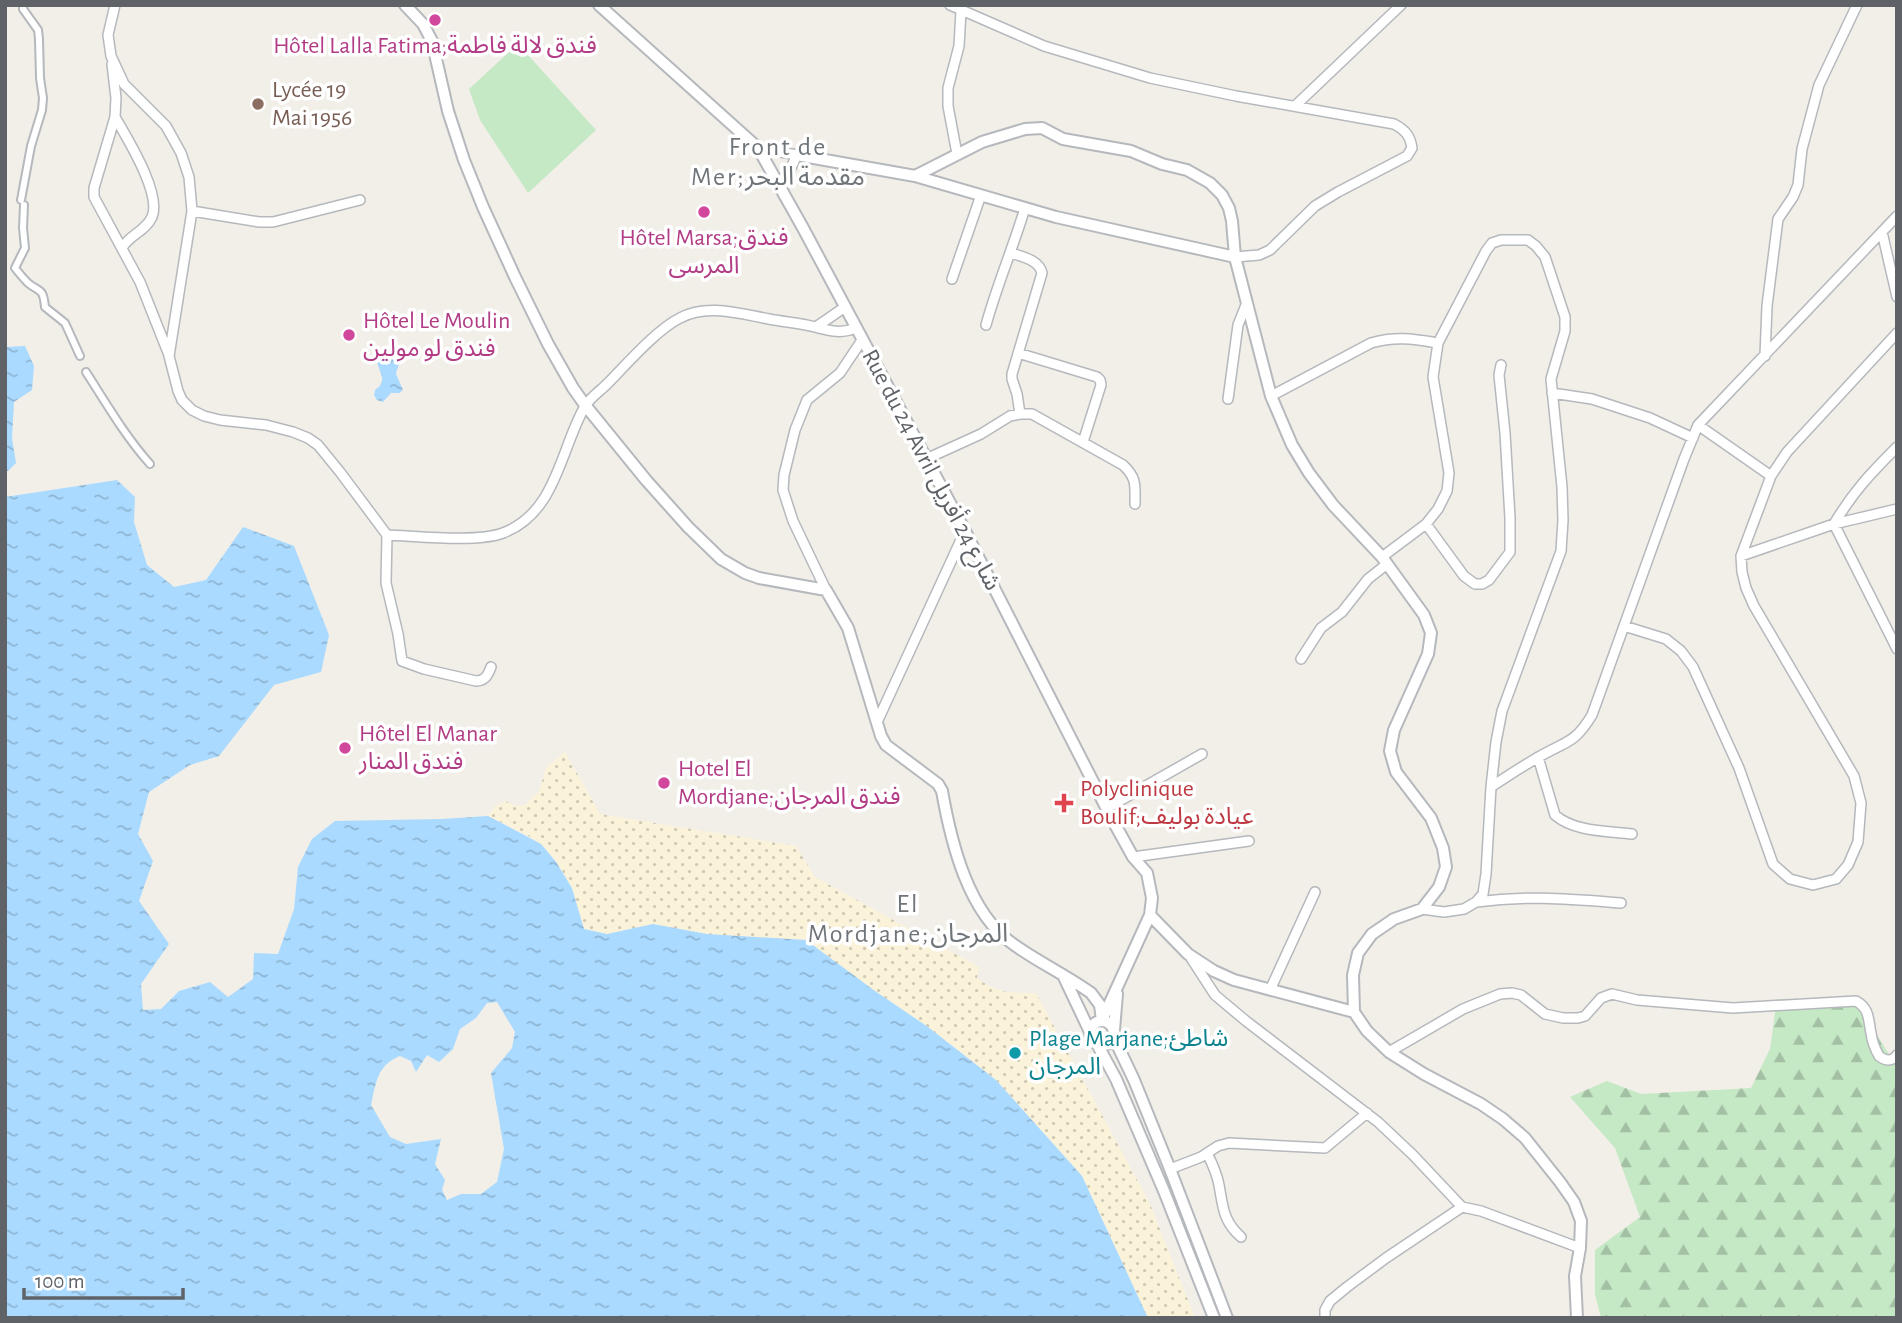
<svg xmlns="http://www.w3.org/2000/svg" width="1902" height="1323" font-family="'Alegreya Sans','Noto Sans Arabic',sans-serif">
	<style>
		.forest { fill: url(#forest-firs) }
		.sand { fill: url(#sand-dots) }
		.garden { fill: #c5e8c5 }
		.water { fill: url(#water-ripples); fill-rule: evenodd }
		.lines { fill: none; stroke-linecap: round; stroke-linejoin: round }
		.pedestrian-casing { stroke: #b5b8bc; stroke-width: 10 }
		.minor-casing { stroke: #b5b8bc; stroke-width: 12 }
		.tertiary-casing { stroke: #b5b8bc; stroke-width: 14 }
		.pedestrian { stroke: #fff; stroke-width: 6 }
		.minor { stroke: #fff; stroke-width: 9 }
		.tertiary { stroke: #fff; stroke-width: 10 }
		.hotel-dot { fill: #d1479c; stroke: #fff; stroke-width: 2.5 }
		.education-dot { fill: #8d6e63; stroke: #fff; stroke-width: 2.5 }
		.health-dot { fill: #e0444e; stroke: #fff; stroke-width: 2.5 }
		.culture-dot { fill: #0f9aa8; stroke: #fff; stroke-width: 2.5 }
		.labels { text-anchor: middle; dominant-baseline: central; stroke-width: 7; stroke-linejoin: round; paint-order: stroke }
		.hotel-label { font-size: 24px; fill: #b23c85; stroke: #fff; text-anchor: start }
		.education-label { font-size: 24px; fill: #785e54; stroke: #fff; text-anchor: start }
		.street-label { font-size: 24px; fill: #5f6368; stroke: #fff }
		.health-label { font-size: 24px; fill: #be3a42; stroke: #fff; text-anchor: start }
		.culture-label { font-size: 24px; fill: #0d838f; stroke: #fff; text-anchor: start }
		.neighbourhood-label { font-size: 26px; letter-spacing: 2px; fill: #70757a; stroke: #fff }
	</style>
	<defs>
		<pattern id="forest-firs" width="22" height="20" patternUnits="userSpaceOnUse" patternTransform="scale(1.75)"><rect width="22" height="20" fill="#c5e8c5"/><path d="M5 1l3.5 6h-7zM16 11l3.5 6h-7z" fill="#a3c0a4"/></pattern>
		<pattern id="sand-dots" width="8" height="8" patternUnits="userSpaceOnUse" patternTransform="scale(1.75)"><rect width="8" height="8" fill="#fbf3d9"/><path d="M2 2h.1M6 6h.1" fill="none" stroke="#cec8b4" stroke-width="1.8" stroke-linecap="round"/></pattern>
		<pattern id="water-ripples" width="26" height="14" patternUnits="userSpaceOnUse" patternTransform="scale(1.75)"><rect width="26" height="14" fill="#aadaff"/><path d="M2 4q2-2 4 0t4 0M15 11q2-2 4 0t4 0" fill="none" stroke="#8eb4d2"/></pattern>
	</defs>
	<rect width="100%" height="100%" fill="#f1efe8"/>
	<path class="forest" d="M1777 999 1856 1002 1897 1067V1318H1601L1595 1294V1250L1640 1217 1615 1148 1570 1097 1607 1081 1641 1094 1751 1088 1770 1049Z"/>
	<path class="sand" d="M565 752 600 814 796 846 815 877 979 967 977 978C998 994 1011 993 1036 993L1150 1204 1195 1318H1148L1082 1176 996 1080 928 1027 875 991 707 934 653 924 607 934 584 928C575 898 566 867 542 845 531 835 503 824 488 816L495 806 505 801 516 806 525 805 539 792 546 768Z"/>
	<path class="garden" d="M518 44 596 130 528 193 480 120 469 89Z"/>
	<path class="water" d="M25 346 34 366 32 390 14 402 12 438 16 463 8 471H5V347Z
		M392 347C406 358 399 361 396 374L403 390 399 393H391L383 402 377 400 374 395 375 390 380 386C382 381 383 379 381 374 376 359 370 349 392 347Z
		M117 480 135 497 134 522 147 565 174 587 206 580 243 527 294 546 329 635 321 672 274 685 219 756 190 765 149 792 138 834 153 861 139 901 169 944 141 984 143 1010 161 1009 179 991 210 982 228 997 253 979 254 953 278 954 294 909 298 867 312 839 335 821 442 819 488 816 541 844 556 862 572 888 584 929 607 934 653 924 707 934 806 940 875 991 928 1027 996 1080 1082 1176 1148 1318H5V497ZM497 1002 515 1032 512 1048 491 1073 504 1149 497 1182 481 1194H461L447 1200 442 1190 445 1180 435 1164 441 1139 406 1144 390 1137 371 1105C376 1083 377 1065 400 1056L411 1061 416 1072 427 1055 439 1062 453 1049 460 1029 476 1018 487 1003Z"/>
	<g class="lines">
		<g class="pedestrian-casing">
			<path id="pedestrian" d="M21 200 31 146 42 110 43 98 40 78 39 39 38 30 23 9V5
				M24 205 23 228 25 248 15 268C19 273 24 279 28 283 40 293 43 287 45 307L65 323 80 356
				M86 372C106 403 125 436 150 464"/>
		</g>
		<g class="minor-casing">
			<path id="minor" d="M115 5 108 35 111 56 124 84 166 126 181 153 189 177 192 211 169 356 178 391 182 400 192 410 204 416 220 420 266 425 293 432 308 438 318 445 340 472 387 535
				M950 5 1044 46 1150 78 1236 96 1394 124C1405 130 1410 135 1412 148L1407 156 1338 192 1315 206 1270 250 1259 255 1235 257
				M112 64 116 98 115 117 94 188V197L140 282 169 355
				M1295 106 1401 5
				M115 117C127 138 162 194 152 217 145 232 129 235 122 248
				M758 148 797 155 781 189
				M957 154 948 106V88L959 46 961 11 960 10
				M192 211 259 222H273L360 200
				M1882 232 1897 297
				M1011 253C1023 257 1039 260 1042 273L1012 374V379L1017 394 1020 414
				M952 279 981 195
				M986 325C997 285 1013 248 1025 208
				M816 327 845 307
				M1018 353 1097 377 1100 380 1101 385 1083 442
				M1765 356 1767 306 1778 219 1793 197 1798 185 1802 149 1819 85 1857 5
				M1552 393 1592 399 1650 418 1693 438
				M1271 396 1371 343C1396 336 1413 339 1438 343L1486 251 1492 243 1501 240H1528L1536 246 1545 257 1565 317V331L1551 379 1562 487 1563 520 1561 551 1502 711 1496 742 1491 787 1486 874 1483 894 1476 902 1464 909 1444 912 1422 909
				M1228 399 1238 325 1246 305
				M1698 425 1771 476
				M1897 447C1870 474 1853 492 1834 524L1897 649
				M926 459 981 434 1010 416 1020 414H1032L1123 465C1137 478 1135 485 1135 504
				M1426 524 1464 576 1475 584H1482L1489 580 1510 552V518L1505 433 1499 375 1501 365
				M387 535C417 536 476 543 503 533 556 513 560 451 584 408 588 399 599 392 606 385 626 365 656 330 680 318 707 303 741 314 769 319 784 322 800 323 815 327 831 331 841 334 856 328
				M387 535 386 583 398 634 402 661 424 669 476 681C485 681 488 675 491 667
				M1741 556 1834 524 1897 509
				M1382 557 1426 524 1438 509 1447 491 1449 473 1433 377 1438 343
				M826 590 793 521 783 490 784 475 795 430 807 400 840 373 862 340
				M1624 626 1666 639 1681 651 1693 667 1739 768 1773 864 1790 879 1813 885 1836 879 1848 865 1858 842 1861 803 1854 776 1754 606 1746 588 1742 572 1741 556 1771 476 1787 452 1897 333
				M1301 659 1321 628 1342 612 1368 579 1387 564
				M878 720 965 531
				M1538 757 1555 815C1574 832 1608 831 1632 834
				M1491 787C1506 777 1521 767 1537 758 1565 741 1574 745 1592 715L1684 459 1698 425 1897 216
				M1107 808 1202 754
				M1133 857 1249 841
				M1476 902C1528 895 1569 899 1621 903
				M1191 958 1215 995 1246 1021 1378 1122 1413 1155 1462 1207 1481 1211 1580 1248
				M1270 990 1315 892
				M1389 1052 1463 1009 1500 994 1512 993 1521 995 1545 1014 1563 1018H1578L1585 1016 1601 998 1612 994 1637 1000 1733 1008 1856 1001C1870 1009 1868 1019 1871 1033 1872 1041 1875 1049 1879 1056 1885 1061 1892 1062 1897 1055
				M1207 1153C1212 1163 1217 1174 1219 1185 1223 1207 1223 1221 1241 1237
				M1170 1169 1201 1157 1218 1146 1229 1143 1325 1148 1367 1113
				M1325 1318V1310L1330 1301 1347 1287 1386 1258 1462 1207"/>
		</g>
		<g class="tertiary-casing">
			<path id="tertiary" d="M405 5 423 24 432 41 448 111 464 160 483 207 515 277 548 344 573 388 585 405 646 480 688 527 721 559 745 573 759 578 826 590 848 628 881 736 886 745 938 784 942 791C951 842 968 913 1013 944 1038 962 1066 975 1091 993L1100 1005 1102 1021
				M599 5 758 148 803 228 965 531 1112 819 1133 857 1147 873 1152 898 1150 915 1103 1018
				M797 155 915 176 1056 217 1235 257 1271 396 1292 445 1309 473 1333 505 1382 557 1424 615 1431 633 1428 654 1394 730 1390 751 1396 772 1431 818 1443 848 1446 867 1439 887 1422 909 1394 919 1372 934 1358 953 1353 975 1354 1012 1367 1031 1389 1052 1424 1074 1481 1104 1503 1119 1525 1138 1560 1182 1574 1202 1581 1221 1580 1248 1575 1276 1577 1318
				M915 176 982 142 1025 129 1042 128 1063 139 1131 151 1162 164 1187 170 1210 183 1222 195 1229 208 1232 221 1235 257
				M1150 915 1188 954 1214 971 1234 980 1354 1012
				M1063 975 1091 1034
				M1090 1033a12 12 0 1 1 24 0a12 12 0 1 1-24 0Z
				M1114 1030 1117 994
				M1113 1036 1134 1080 1170 1169 1227 1318
				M1096 1042 1116 1079 1164 1191 1214 1318"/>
		</g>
		<use href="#pedestrian" class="pedestrian"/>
		<use href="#minor" class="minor"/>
		<use href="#tertiary" class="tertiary"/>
	</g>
	<g class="hotel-dot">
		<circle cx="435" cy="20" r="7"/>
		<circle cx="704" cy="212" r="7"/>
		<circle cx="349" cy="335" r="7"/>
		<circle cx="345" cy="748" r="7"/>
		<circle cx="664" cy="783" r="7"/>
	</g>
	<circle class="education-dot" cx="258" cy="104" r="7"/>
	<path class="health-dot" d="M1060.5 792.5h7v7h7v7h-7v7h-7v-7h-7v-7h7z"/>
	<circle class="culture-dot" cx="1015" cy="1053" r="7"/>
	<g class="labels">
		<g class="hotel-label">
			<text x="435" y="46" text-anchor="middle">Hôtel Lalla Fatima;فندق لالة فاطمة</text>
			<text x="704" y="238" text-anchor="middle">Hôtel Marsa;فندق<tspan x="704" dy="28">المرسى</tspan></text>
			<text x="363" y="321">Hôtel Le Moulin<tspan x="363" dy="28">فندق لو مولين</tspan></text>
			<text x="359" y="734">Hôtel El Manar<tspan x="359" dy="28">فندق المنار</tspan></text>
			<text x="678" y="769">Hotel El<tspan x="678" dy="28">Mordjane;فندق المرجان</tspan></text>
		</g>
		<g class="education-label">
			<text x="272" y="90">Lycée 19<tspan x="272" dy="28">Mai 1956</tspan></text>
		</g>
		<g class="street-label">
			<text transform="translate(931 470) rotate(62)">Rue du 24 Avril شارع 24 أفريل</text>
		</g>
		<g class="health-label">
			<text x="1080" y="789">Polyclinique<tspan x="1080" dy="28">Boulif;عيادة بوليف</tspan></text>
		</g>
		<g class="culture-label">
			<text x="1029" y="1039">Plage Marjane;شاطئ<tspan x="1029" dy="28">المرجان</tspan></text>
		</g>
		<g class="neighbourhood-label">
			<text x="778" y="147">Front de<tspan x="778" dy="30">Mer;مقدمة البحر</tspan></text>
			<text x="908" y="904">El<tspan x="908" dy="30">Mordjane;المرجان</tspan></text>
		</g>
	</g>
	<rect width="1902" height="1323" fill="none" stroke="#5f6368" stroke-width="14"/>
	<path d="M24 1288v10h159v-10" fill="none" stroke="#5f6368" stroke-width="3.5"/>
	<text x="35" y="1288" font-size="21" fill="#5f6368" stroke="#ffffff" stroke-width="5" paint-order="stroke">100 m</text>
</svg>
